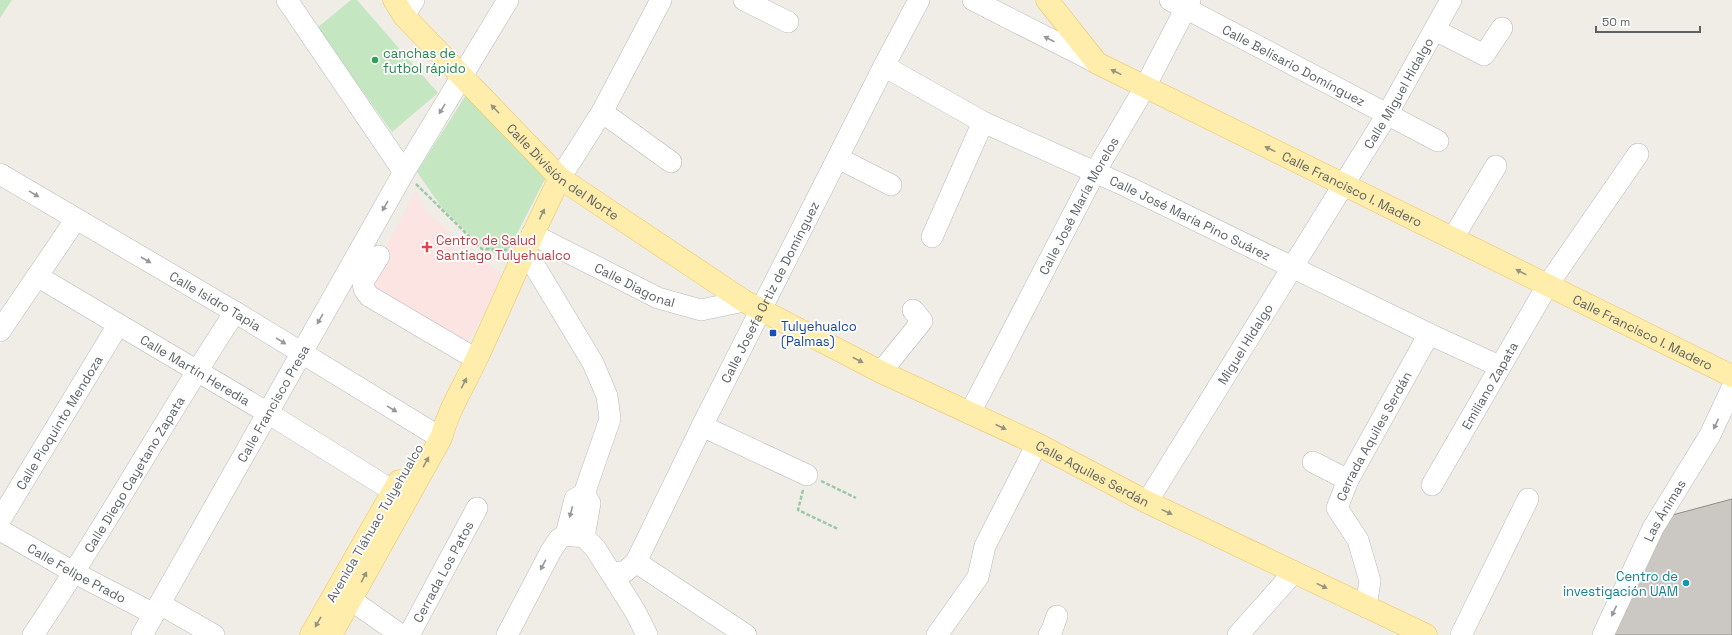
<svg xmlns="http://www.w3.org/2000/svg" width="1732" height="635" font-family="'Space Grotesk',sans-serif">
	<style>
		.medical { fill: #fce4e3 }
		.green { fill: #c4e7c2 }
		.building { fill: #cbc8c3; stroke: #8e8c88 }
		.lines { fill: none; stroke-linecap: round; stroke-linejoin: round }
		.minor-casing { stroke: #b6b9bd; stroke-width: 22 }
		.major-casing { stroke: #f3c05c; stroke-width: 23 }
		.path { stroke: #9bc8a6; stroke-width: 2.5; stroke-dasharray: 4 2; stroke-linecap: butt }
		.minor { stroke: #fff; stroke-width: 21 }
		.major { stroke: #ffedac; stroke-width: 22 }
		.oneway { fill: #96999c }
		.oneway2 { fill: #96937e }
		.leisure-dot { fill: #2e9e5b; stroke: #fff; stroke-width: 1.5 }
		.health-dot { fill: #e0444e; stroke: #fff; stroke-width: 1.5 }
		.transit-dot { fill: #1a4fb4; stroke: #fff; stroke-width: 1.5 }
		.culture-dot { fill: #0f9aa8; stroke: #fff; stroke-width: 1.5 }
		.labels { text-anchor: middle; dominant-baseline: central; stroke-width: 3.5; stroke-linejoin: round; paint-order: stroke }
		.leisure-label { font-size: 13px; fill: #27864d; stroke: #fff; text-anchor: start }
		.street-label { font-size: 13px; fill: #5d6266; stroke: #fff }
		.health-label { font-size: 13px; fill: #be3a42; stroke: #fff; text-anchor: start }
		.transit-label { font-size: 13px; fill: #164399; stroke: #fff; text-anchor: start }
		.culture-label { font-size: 13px; fill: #0d838f; stroke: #fff; text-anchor: end }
	</style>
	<rect width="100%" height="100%" fill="#f0ede6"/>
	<path class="medical" d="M416 191 426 213 508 280 464 345 365 286Z"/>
	<path class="green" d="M0 0H12L0 18Z
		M351 0H357L438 93 392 132 317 28Z
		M471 87 548 173 504 259 478 243 442 208 417 172Z"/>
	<path class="building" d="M1732 499V635H1606L1661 518Z"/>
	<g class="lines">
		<g class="minor-casing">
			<g id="minor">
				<path d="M287 0 404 172"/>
				<path d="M744 0 788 22"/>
				<path d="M973 0 1097 63"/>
				<path id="s1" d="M1170 0 1438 141"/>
				<path d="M404 16 414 0"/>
				<path d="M1435 30 1484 55 1502 28"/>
				<path id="s2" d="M884 66 983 122 1128 187 1429 334 1499 366"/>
				<path d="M602 112 671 162"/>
				<path d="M838 158 891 185"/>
				<path id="s3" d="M0 174 235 312 441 438"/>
				<path d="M560 178 602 112 661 0"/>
				<path id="s4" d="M532 234 658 298 701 310 744 301"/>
				<path d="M932 237 983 122"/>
				<path d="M1453 238 1496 166"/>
				<path d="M525 250 593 363 607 396 610 419 584 494 575 499 566 535"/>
				<path d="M379 256 363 282 364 289 369 296 476 359"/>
				<path id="s5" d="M37 276 268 413 393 491"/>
				<path d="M0 331 76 219"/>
				<path d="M881 372 922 321 913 310"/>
				<path id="s6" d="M970 413 1095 172 1145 87 1190 0"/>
				<path d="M702 426 807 475"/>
				<path d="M1313 462 1348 480"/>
				<path id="s7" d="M1432 485 1547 286 1638 154"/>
				<path d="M584 494 590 503 584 537"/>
				<path id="s8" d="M1147 502 1388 113 1451 0"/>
				<path id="s9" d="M0 520 118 325"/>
				<path id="s10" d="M0 530 75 573 154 614"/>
				<path d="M566 535 584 537 595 548 635 611 647 635"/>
				<path d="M636 562 746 635"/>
				<path id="s11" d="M612 574 626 571 636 562 702 426 884 66 919 0"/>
				<path d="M337 590 401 635"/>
				<path d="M160 604 214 635"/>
				<path id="s12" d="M1366 607 1370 581 1358 540 1337 508 1348 480 1429 334"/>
				<path id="s13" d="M33 635C104 530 165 418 235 312"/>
				<path id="s14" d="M142 635 404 172 508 0"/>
				<path id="s15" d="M409 635 477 508"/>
				<path d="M507 635 551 551 559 539 566 535"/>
				<path d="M937 635 978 577 985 546 1037 444"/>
				<path d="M1049 635 1052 630 1057 616"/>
				<path d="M1238 635 1294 572"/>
				<path d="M1461 635 1528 499"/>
				<path id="s16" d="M1603 635 1653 528 1710 435 1732 388"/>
			</g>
		</g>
		<g class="major-casing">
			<g id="major">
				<path id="s17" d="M394 0 404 16 560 178 744 301 881 372 1037 444 1147 502 1426 635"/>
				<path id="s18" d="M1047 0 1097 63 1732 376"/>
				<path d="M311 635 399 481"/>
				<path d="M331 635 441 438C449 408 464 386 477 358 505 298 530 237 560 178"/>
			</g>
		</g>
		<path class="path" d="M416 184 482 249 507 250
			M821 481 856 498
			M803 490 798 510 838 529"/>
		<use href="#minor" class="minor"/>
		<use href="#major" class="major"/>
	</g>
	<defs><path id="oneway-solid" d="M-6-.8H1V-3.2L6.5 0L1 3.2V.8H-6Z"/></defs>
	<g class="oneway">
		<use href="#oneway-solid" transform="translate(1049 39) rotate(-153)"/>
		<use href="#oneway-solid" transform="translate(442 109) rotate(121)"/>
		<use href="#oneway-solid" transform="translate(34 194) rotate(31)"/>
		<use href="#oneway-solid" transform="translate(385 206) rotate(120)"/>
		<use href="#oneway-solid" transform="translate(146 260) rotate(30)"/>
		<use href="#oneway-solid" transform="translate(320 319) rotate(120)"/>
		<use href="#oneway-solid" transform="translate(281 341) rotate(32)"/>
		<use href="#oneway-solid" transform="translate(392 409) rotate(31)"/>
		<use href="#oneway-solid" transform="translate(1716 424) rotate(115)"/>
		<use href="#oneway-solid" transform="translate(571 512) rotate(105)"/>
		<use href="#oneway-solid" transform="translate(543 565) rotate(118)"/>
		<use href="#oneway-solid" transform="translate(1614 611) rotate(115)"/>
	</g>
	<g class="oneway2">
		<use href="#oneway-solid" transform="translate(1116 72) rotate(-154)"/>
		<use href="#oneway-solid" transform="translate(495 109) rotate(-134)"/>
		<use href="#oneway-solid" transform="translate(1270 149) rotate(-154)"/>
		<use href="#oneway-solid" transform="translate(542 214) rotate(-64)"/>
		<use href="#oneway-solid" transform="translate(1521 272) rotate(-153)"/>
		<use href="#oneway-solid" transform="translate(858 360) rotate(27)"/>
		<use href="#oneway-solid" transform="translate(464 383) rotate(-63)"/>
		<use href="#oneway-solid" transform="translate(1001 427) rotate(25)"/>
		<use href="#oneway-solid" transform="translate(426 462) rotate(-61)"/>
		<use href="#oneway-solid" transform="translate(1167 512) rotate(26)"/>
		<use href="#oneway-solid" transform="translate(364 577) rotate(-62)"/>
		<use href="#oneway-solid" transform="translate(1322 586) rotate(26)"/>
		<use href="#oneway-solid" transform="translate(318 622) rotate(120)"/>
	</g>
	<circle class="leisure-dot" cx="375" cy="60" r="4"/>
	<path class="health-dot" d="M425 241h4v4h4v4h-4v4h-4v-4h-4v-4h4z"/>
	<rect class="transit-dot" x="769" y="329" width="8" height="8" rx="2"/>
	<circle class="culture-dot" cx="1686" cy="583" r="4"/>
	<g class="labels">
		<g class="leisure-label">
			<text x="383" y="53">canchas de<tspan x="383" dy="15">futbol rápido</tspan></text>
		</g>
		<g class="street-label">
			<text stroke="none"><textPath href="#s1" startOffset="140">Calle Belisario Domínguez</textPath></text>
			<text stroke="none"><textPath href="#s8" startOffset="480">Calle Miguel Hidalgo</textPath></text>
			<text stroke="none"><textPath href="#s17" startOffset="242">Calle División del Norte</textPath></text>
			<text stroke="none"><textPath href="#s18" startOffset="365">Calle Francisco I. Madero</textPath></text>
			<text stroke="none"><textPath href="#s6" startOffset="234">Calle José María Morelos</textPath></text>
			<text stroke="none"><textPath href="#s2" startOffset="342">Calle José María Pino Suárez</textPath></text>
			<text stroke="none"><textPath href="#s4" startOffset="115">Calle Diagonal</textPath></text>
			<text stroke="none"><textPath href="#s11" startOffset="329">Calle Josefa Ortiz de Domínguez</textPath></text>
			<text stroke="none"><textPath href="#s3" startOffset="250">Calle Isidro Tapia</textPath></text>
			<text stroke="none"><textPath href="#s18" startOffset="689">Calle Francisco I. Madero</textPath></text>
			<text stroke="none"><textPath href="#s8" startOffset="186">Miguel Hidalgo</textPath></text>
			<text stroke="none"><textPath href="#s5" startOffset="184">Calle Martín Heredia</textPath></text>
			<text stroke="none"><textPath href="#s7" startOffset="115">Emiliano Zapata</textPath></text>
			<text stroke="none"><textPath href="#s14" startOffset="266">Calle Francisco Presa</textPath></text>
			<text stroke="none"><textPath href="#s9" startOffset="114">Calle Pioquinto Mendoza</textPath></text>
			<text stroke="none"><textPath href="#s12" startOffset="188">Cerrada Aquiles Serdán</textPath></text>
			<text stroke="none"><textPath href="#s13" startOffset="190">Calle Diego Cayetano Zapata</textPath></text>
			<text stroke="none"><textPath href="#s17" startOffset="854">Calle Aquiles Serdán</textPath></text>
			<text stroke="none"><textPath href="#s16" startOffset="139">Las Ánimas</textPath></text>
			<text transform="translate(375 523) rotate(-60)">Avenida Tláhuac Tulyehualco</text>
			<text stroke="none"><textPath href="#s15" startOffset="72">Cerrada Los Patos</textPath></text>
			<text stroke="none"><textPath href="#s10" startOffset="88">Calle Felipe Prado</textPath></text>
		</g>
		<g class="health-label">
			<text x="436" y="240">Centro de Salud<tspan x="436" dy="15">Santiago Tulyehualco</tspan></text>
		</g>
		<g class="transit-label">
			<text x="781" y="326">Tulyehualco<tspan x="781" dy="15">(Palmas)</tspan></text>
		</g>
		<g class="culture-label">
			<text x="1678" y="576">Centro de<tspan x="1678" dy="15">investigación UAM</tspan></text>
		</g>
	</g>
	<path d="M1596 26v6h104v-6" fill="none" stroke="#5d6266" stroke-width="2"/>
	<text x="1602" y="26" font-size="12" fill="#5d6266" stroke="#ffffff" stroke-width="3" paint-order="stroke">50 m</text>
</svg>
